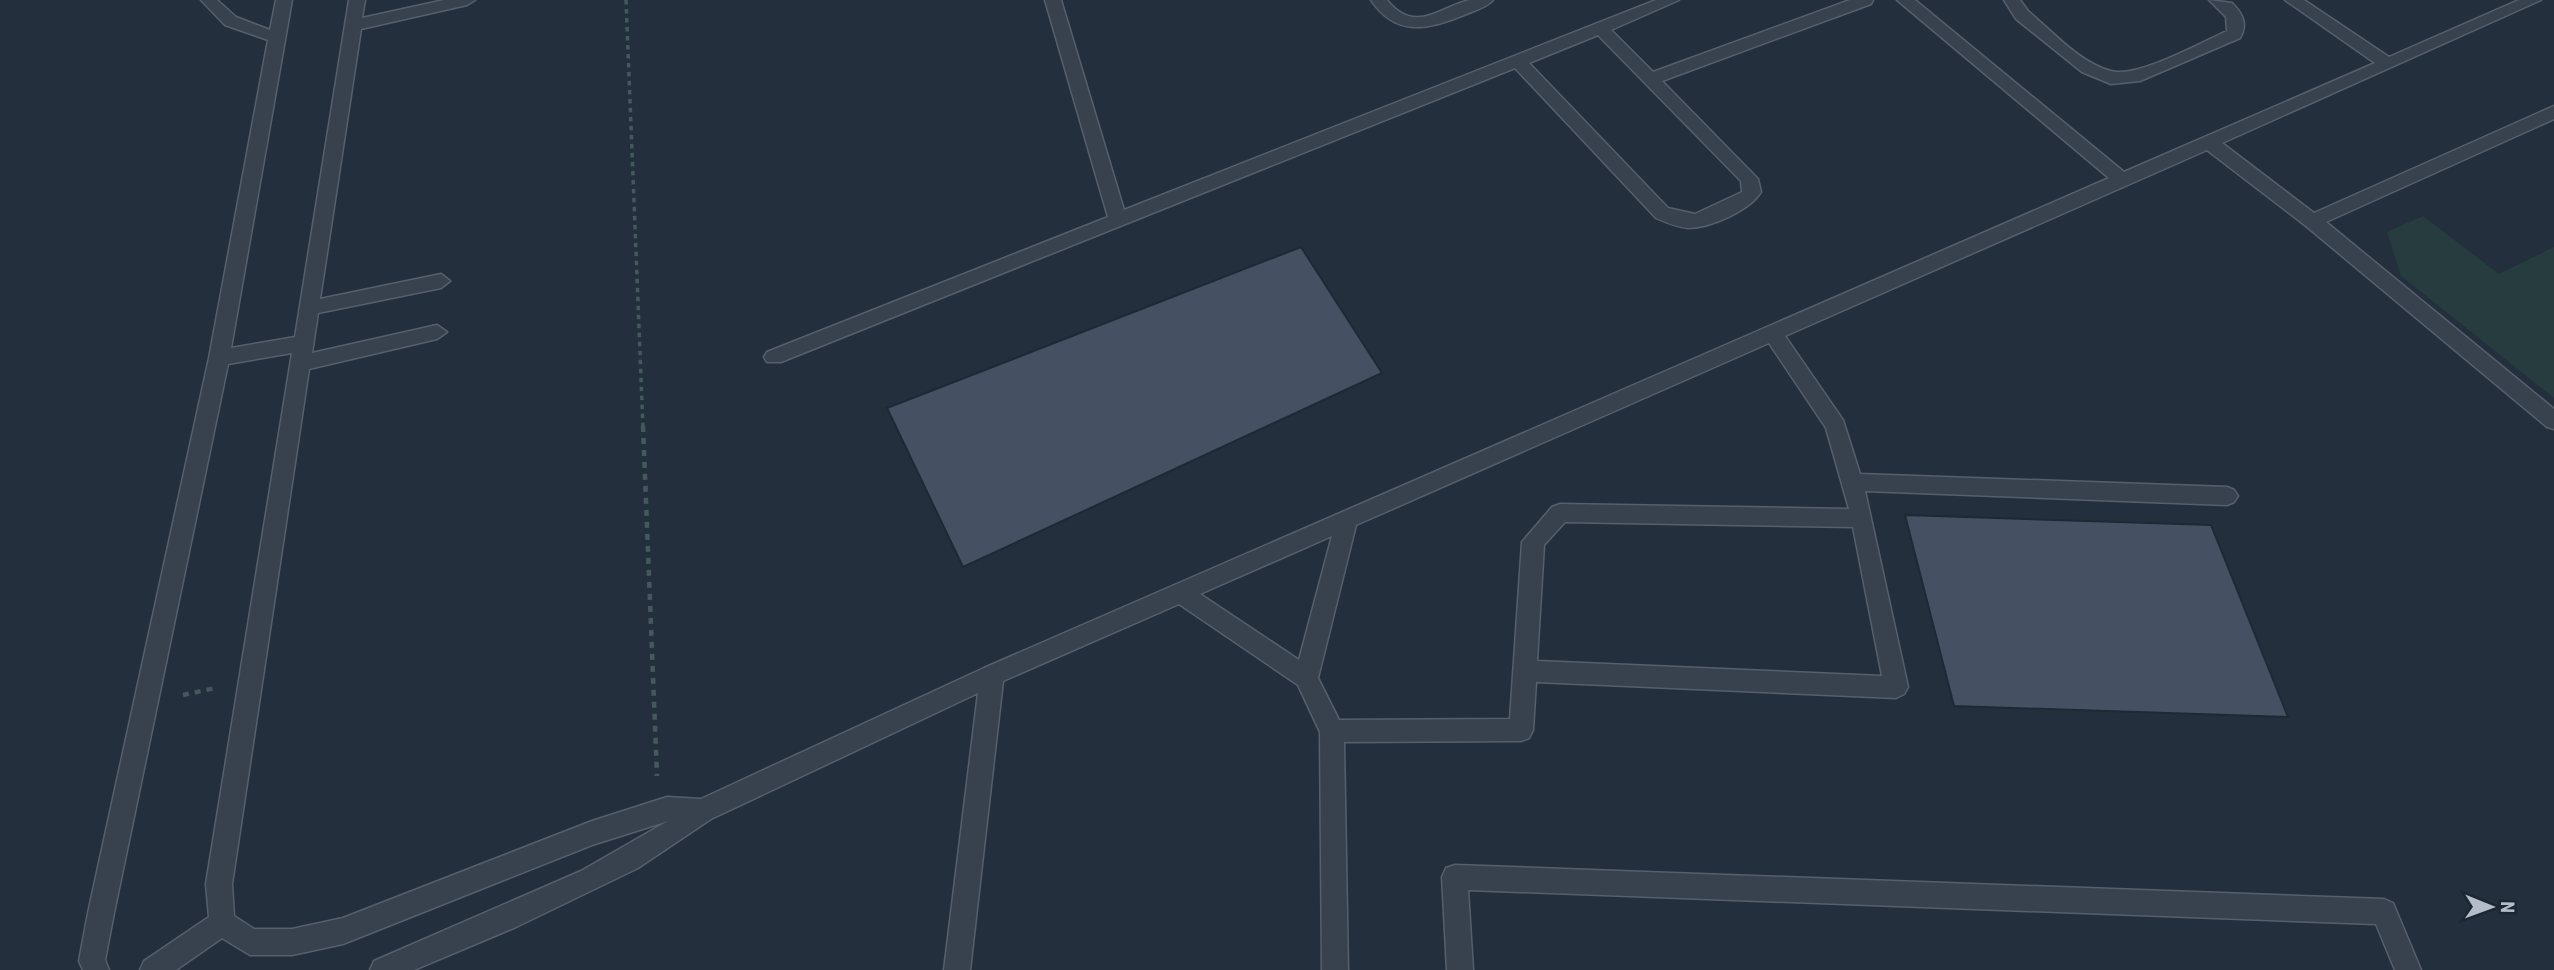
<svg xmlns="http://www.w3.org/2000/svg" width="2554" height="970" font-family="'Roboto Condensed',sans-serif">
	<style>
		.green { fill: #263c3f }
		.building { fill: #455162; stroke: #1f2835; stroke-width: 2 }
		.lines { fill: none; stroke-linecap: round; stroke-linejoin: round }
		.service-casing { stroke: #565f6c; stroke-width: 3 }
		.path-far1 { stroke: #44595c; stroke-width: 3.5; stroke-dasharray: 4.5 4.5; stroke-linecap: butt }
		.path { stroke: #44595c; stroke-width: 4.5; stroke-dasharray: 6 6; stroke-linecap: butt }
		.service { fill: #38414e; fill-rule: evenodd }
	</style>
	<rect width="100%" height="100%" fill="#242f3e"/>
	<path class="green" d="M2423 216 2499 274 2554 247V398L2401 276 2387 232Z"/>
	<path class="building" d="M1301 247 1382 373 963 567 887 408Z
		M1905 515 2211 525 2288 717 1954 706Z"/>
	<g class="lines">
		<g class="service-casing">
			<path id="service" d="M201 0H217L236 17 270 30 276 0H292L231 348 295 337 349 0H365L362 18 444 0H475L467 5 361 29 320 299 441 274 450 281 441 288 318 313 312 353 437 325 447 332 437 339 309 369 232 884 234 916 254 929H292L343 918 592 821 667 797 701 799 984 668 2109 178 1897 0H1915L2124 172 2375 63 2285 0H2304L2389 57 2519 0H2541L2222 143 2314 213 2554 106V119L2326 222 2554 409V429L2547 427 2306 226 2207 150 1785 336 1843 420 1860 474 2227 487 2234 490 2238 496 2234 502 2227 505 1865 491 1908 687 1904 694 1896 698 1536 682 1533 730 1529 738 1521 741 1344 742 1348 970H1322L1320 732 1298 685 1179 604 1003 681 970 970H944L978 693 711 819 638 868 516 927 414 970H370L374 961 581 871 668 821 592 845 343 944 292 955H250L222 938 176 970H140L144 961 209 917 206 884 292 353 228 364 114 913 105 960 109 970H83L79 961 88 913 209 358 268 40 225 25ZM1769 343 1826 428 1849 509 1560 504 1552 507 1522 542 1510 719 1339 720 1318 678 1356 525ZM1565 522 1853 527 1882 676 1537 661 1544 545ZM1332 536 1299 660 1200 594Z
				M1045 0H1061L1124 210 1656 0H1679L1611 30 1653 72 1850 0H1873L1871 4 1662 81 1758 179 1761 192C1749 211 1710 228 1688 228 1677 227 1665 222 1656 218L1515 68 781 362H767L764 357 767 352 1108 217ZM1598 35 1741 181 1742 192 1695 214 1668 208 1529 63Z
				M1371 0H1387C1415 35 1439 7 1470 0 1477 0 1486 0 1493 0 1486 8 1473 11 1464 15 1427 30 1396 37 1371 0Z
				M2004 0H2020L2028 11C2052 31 2080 63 2111 71 2136 79 2202 42 2227 31L2226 17 2209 0 2232 3C2243 14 2248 24 2240 38L2140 81 2111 84 2082 72 2016 19Z
				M1455 865 2384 899 2393 903 2421 970H2395L2376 924 1468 890 1473 970H1447L1442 877 1446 868Z"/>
		</g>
		<path class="path-far1" d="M626 0 643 428"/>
		<path class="path" d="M643 426 657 776
			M183 695 215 688"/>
		<use href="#service" class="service"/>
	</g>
	<g transform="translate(2491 907) rotate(91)" stroke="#1d2633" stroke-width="5" paint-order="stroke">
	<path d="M0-5L12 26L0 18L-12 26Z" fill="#b4bcc9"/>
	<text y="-10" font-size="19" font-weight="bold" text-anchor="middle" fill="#b4bcc9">N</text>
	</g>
</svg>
